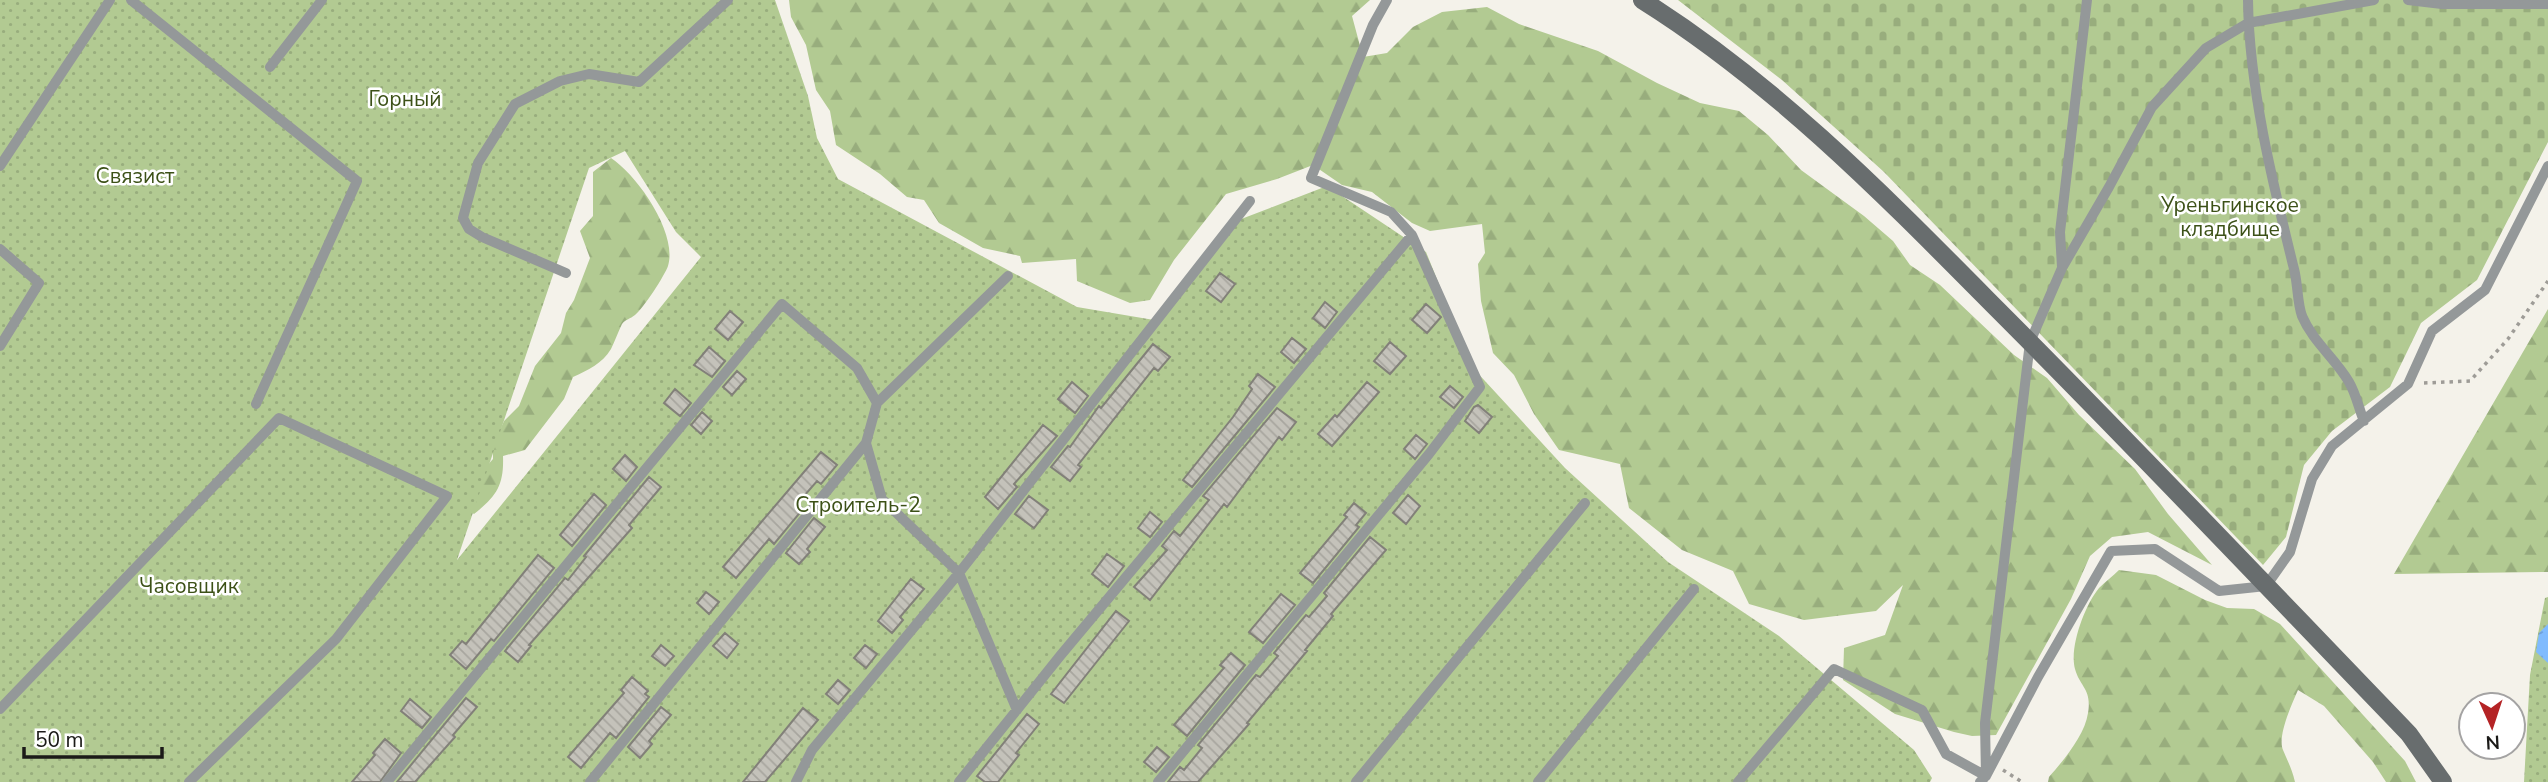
<svg xmlns="http://www.w3.org/2000/svg" width="2548" height="782" font-family="'Nunito Sans',sans-serif">
	<style>
		.forest { fill: url(#forest-firs) }
		.cemetery { fill: url(#cemetery-stones) }
		.garden { fill: url(#garden-dots); fill-rule: evenodd }
		.water { fill: url(#water-ripples) }
		.building { fill: url(#building-back-hatch); stroke: #828079; stroke-width: 2 }
		.lines { fill: none; stroke-linecap: round; stroke-linejoin: round }
		.path { stroke: #9e9c97; stroke-width: 3.5; stroke-dasharray: 3.5 5; stroke-linecap: butt }
		.lane { stroke: #949899; stroke-width: 10 }
		.secondary { stroke: #686d6e; stroke-width: 18 }
		.labels { text-anchor: middle; dominant-baseline: central; stroke-width: 5; stroke-linejoin: round; paint-order: stroke }
		.park-label { font-size: 21px; fill: #3c5117; stroke: #fff }
	</style>
	<defs>
		<pattern id="forest-firs" width="22" height="20" patternUnits="userSpaceOnUse" patternTransform="scale(1.75)"><rect width="22" height="20" fill="#b2ca92"/><path d="M5 1l3.5 6h-7zM16 11l3.5 6h-7z" fill="#98ad7d"/></pattern>
		<pattern id="cemetery-stones" width="16" height="16" patternUnits="userSpaceOnUse" patternTransform="scale(1.75)"><rect width="16" height="16" fill="#b2ca92"/><path d="M2 7V4a2 2 0 0 1 4 0v3zM10 15v-3a2 2 0 0 1 4 0v3z" fill="#98ad7d"/></pattern>
		<pattern id="garden-dots" width="8" height="8" patternUnits="userSpaceOnUse" patternTransform="scale(1.75)"><rect width="8" height="8" fill="#b2ca92"/><path d="M2 2h.1M6 6h.1" fill="none" stroke="#98ad7d" stroke-width="1.8" stroke-linecap="round"/></pattern>
		<pattern id="water-ripples" width="26" height="14" patternUnits="userSpaceOnUse" patternTransform="scale(1.75)"><rect width="26" height="14" fill="#80bbfe"/><path d="M2 4q2-2 4 0t4 0M15 11q2-2 4 0t4 0" fill="none" stroke="#6ea0d9"/></pattern>
		<pattern id="building-back-hatch" width="6" height="6" patternUnits="userSpaceOnUse" patternTransform="scale(1.75)"><rect width="6" height="6" fill="#c4c2ba"/><path d="M-1 5l2 2M0 0l6 6M5-1l2 2" fill="none" stroke="#a8a69f"/></pattern>
	</defs>
	<rect width="100%" height="100%" fill="#f4f2ea"/>
	<path class="forest" d="M789 0H1370L1352 16 1363 57 1387 53 1413 27 1442 12 1487 7 1519 24 1598 51 1657 83 1700 103 1739 111 1768 135 1801 170 1864 216 1893 241 1910 265 1940 285 2014 355 2047 378 2079 415 2135 469 2168 514 2212 565 2148 532 2112 537 2090 556 2071 599 1996 735 1972 736 1954 732 1895 714 1843 680 1844 648 1885 635 1903 585 1876 611 1804 620 1749 604 1733 571 1682 550 1629 508 1620 464 1559 450 1534 414 1514 375 1493 353 1481 301 1478 264 1485 253 1482 224 1430 231 1412 223 1372 192 1342 185 1313 165 1277 179 1226 194 1174 260 1150 300 1130 303 1077 281 1076 259 1022 263 1020 256 983 248 939 223 924 200 907 197 880 174 836 145 830 111 816 90 806 45 791 17Z
		M611 158C637 175 678 233 668 266 665 275 643 309 635 315 630 319 626 319 622 324 618 332 615 341 611 349 602 364 588 370 573 377L564 399 525 450 503 456C504 485 497 496 474 514L465 508 477 477 493 459V446L504 421 519 406 535 366 561 333 566 313 574 300 590 258 580 231 593 216V172Z
		M2548 309V572L2394 574Z
		M2119 570 2156 575 2205 600 2227 608 2254 609 2280 624 2405 761 2416 782H2386L2373 762 2324 706 2298 690C2292 704 2277 736 2283 750 2288 762 2292 769 2295 782H2048L2049 777C2063 761 2085 735 2088 713 2092 689 2080 687 2075 669 2069 647 2085 605 2099 588 2105 582 2113 576 2119 570Z"/>
	<path class="cemetery" d="M1678 0H2548V142L2477 280 2421 323 2390 387 2332 431 2304 465 2286 537 2263 565 1884 172 1782 80Z"/>
	<path class="garden" d="M0 0H775L808 96 817 138 838 179 1077 307 1154 320 1236 221 1327 186 1426 252 1473 368 1565 468 1668 562 1779 636 1914 750 1932 778 1930 782H0ZM625 151 676 232 701 257 457 560 589 168Z
		M2548 597V782H2524L2530 675 2545 598Z"/>
	<path class="water" d="M2548 624V663L2536 652 2539 633Z"/>
	<path class="building" d="M1220 273 1235 284 1221 302 1206 291Z
		M1325 302 1337 312 1325 328 1313 318Z
		M1426 304 1441 317 1427 333 1412 320Z
		M730 311 743 322 728 340 715 329Z
		M1292 338 1306 349 1294 363 1281 352Z
		M1390 342 1406 356 1390 374 1374 361Z
		M1153 344 1170 357 1158 371 1154 368 1078 465 1081 467 1070 481 1051 467 1068 446 1070 447 1099 406 1101 408Z
		M709 347 725 361 712 377 694 365Z
		M737 371 746 379 732 395 723 387Z
		M1258 374 1275 387 1192 487 1183 480 1233 417 1252 389 1249 386Z
		M1072 382 1088 396 1075 413 1058 399Z
		M1367 382 1379 392 1332 446 1318 434 1335 415 1337 417Z
		M1450 386 1463 397 1454 408 1440 397Z
		M675 389 691 403 680 416 664 403Z
		M1478 405 1492 417 1479 433 1465 421 1474 407Z
		M1277 408 1296 422 1282 440 1279 437 1227 507 1224 504 1150 600 1134 587 1167 550 1162 546 1174 531 1180 536 1209 500 1203 496Z
		M702 412 712 421 701 434 691 425Z
		M1043 425 1057 436 1014 484 1017 487 998 509 985 497Z
		M1416 435 1427 444 1415 459 1404 449Z
		M821 452 837 465 821 484 817 481 797 504 803 509 774 544 769 539 736 578 723 567Z
		M625 455 637 467 626 481 613 469Z
		M649 477 661 487 629 525 632 528 529 645 531 646 518 662 505 651 565 578 568 580 586 557 584 556Z
		M594 494 606 505 572 546 560 535Z
		M1408 495 1420 506 1406 524 1393 513Z
		M1029 496 1048 510 1034 528 1015 514Z
		M1354 503 1366 513 1356 525 1359 527 1313 583 1300 573 1347 517 1344 515Z
		M1150 512 1162 522 1150 537 1138 528Z
		M814 518 825 527 807 549 810 552 799 564 786 553Z
		M1370 537 1386 550 1331 614 1333 616 1305 650 1307 651 1247 723 1249 724 1198 782H1168L1180 767 1184 770 1202 748 1198 745 1256 675 1260 677 1278 656 1274 653 1306 615 1309 617 1327 596 1324 593Z
		M1107 554 1124 566 1108 587 1092 574Z
		M538 555 554 568 494 641 491 639 466 669 450 655 462 641 466 644Z
		M911 579 924 589 900 617 903 620 892 633 878 621Z
		M706 592 719 602 709 614 697 603Z
		M1281 594 1295 605 1263 643 1249 632Z
		M1116 611 1129 621 1064 703 1051 694Z
		M725 633 738 644 727 658 713 646Z
		M661 645 674 656 665 666 652 656Z
		M865 645 877 654 866 668 854 658Z
		M1231 653 1245 665 1187 736 1174 725 1224 668 1220 665Z
		M632 677 648 691 645 694 649 697 616 738 610 733 581 768 568 757 624 693 621 690Z
		M838 680 850 690 838 704 826 694Z
		M466 698 477 707 453 735 455 737 415 782H397Z
		M410 699 431 717 422 728 401 711Z
		M661 707 671 715 649 741 652 744 640 758 628 747Z
		M803 708 818 720 765 782H743Z
		M1027 714 1039 724 1016 753 1019 755 998 782H985L977 776Z
		M385 739 401 753 380 782H352L375 755 373 753Z
		M1157 747 1169 757 1156 772 1144 762Z"/>
	<g class="lines">
		<path class="path" d="M2424 383 2470 381 2508 339 2548 281
			M2003 770 2022 782"/>
		<path class="lane" d="M131 0 357 181 256 404
			M2248 0C2249 88 2273 184 2294 269 2298 284 2297 302 2302 316 2313 342 2335 358 2349 382 2356 394 2359 409 2364 421
			M2408 0 2442 4H2548
			M270 67 322 0
			M0 166 110 0
			M0 249 39 283 0 346
			M2062 267 2060 232 2087 0
			M566 273 482 237 469 229 463 218 478 163 515 104 560 81 589 74 639 82 728 0
			M877 403 1008 276
			M0 709 279 418 447 496 336 639 189 782
			M1986 776 1985 723 2030 342 2062 268 2109 187 2152 107 2206 48 2248 23 2374 0
			M387 782 782 304 857 368 877 403 866 443 882 499 959 573 1017 710
			M590 782 866 443
			M796 782 812 750 959 573 1250 201
			M959 782 1060 656 1412 235 1391 212 1311 178 1373 25 1387 0
			M1158 782 1429 454 1480 387 1412 235
			M1356 782 1585 503
			M1538 782 1694 589
			M1738 782 1834 669 1922 710 1946 754 1986 776
			M1980 782 1986 776 2038 677 2111 551 2155 549 2219 591 2266 586 2290 552 2312 479 2332 446 2408 384 2432 331 2485 290 2548 166"/>
		<path class="secondary" d="M1642 0C1776 84 1885 196 1996 308 2136 448 2272 592 2409 734L2443 782"/>
	</g>
	<g class="labels">
		<g class="park-label">
			<text x="405" y="99">Горный</text>
			<text x="135" y="176">Связист</text>
			<text x="2230" y="205">Уреньгинское<tspan x="2230" dy="24">кладбище</tspan></text>
			<text x="858" y="505">Строитель-2</text>
			<text x="189" y="586">Часовщик</text>
		</g>
	</g>
	<g transform="translate(2492 726) rotate(177)"><circle r="33" fill="#ffffff" stroke="#a4a3a3" stroke-width="2"/>
	<path d="M0-5L12 26L0 18L-12 26Z" fill="#b42325"/>
	<text y="-10" font-size="19" font-weight="bold" text-anchor="middle" fill="#1b1a18">N</text>
	</g>
	<path d="M24 747v10h138v-10" fill="none" stroke="#1b1a18" stroke-width="3.5"/>
	<text x="35" y="747" font-size="21" fill="#1b1a18" stroke="#ffffff" stroke-width="5" paint-order="stroke">50 m</text>
</svg>
